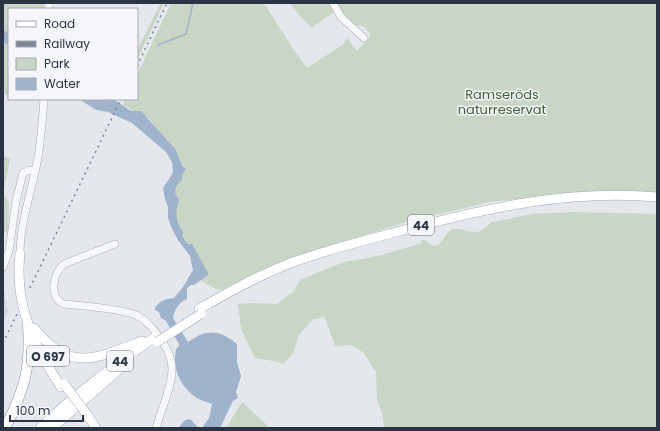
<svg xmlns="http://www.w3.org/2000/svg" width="660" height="431" font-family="Poppins,sans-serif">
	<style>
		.built { fill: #d2d6de }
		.green { fill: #c9d6c5 }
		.water { fill: #9fb4cc }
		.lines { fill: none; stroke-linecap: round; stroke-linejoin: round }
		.stream { stroke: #9fb4cc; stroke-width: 1.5 }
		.minor-casing { stroke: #a9aeb7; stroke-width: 8 }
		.major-casing { stroke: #a3abb8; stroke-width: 10 }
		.highway-casing { stroke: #8b94a3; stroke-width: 11 }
		.minor { stroke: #f7f8fa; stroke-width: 7 }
		.major { stroke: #fff; stroke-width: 9 }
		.highway { stroke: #fff; stroke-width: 10 }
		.rail { stroke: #7d8696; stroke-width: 1.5; stroke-dasharray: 2 4; stroke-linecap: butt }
		.major-bridge-casing { stroke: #a3abb8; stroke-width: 10; stroke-linecap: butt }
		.major-bridge { stroke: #fff; stroke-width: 9 }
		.labels { text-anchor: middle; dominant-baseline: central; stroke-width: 3; stroke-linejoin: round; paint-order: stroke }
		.shield { fill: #f4f6f9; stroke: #676e7b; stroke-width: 1 }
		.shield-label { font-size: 12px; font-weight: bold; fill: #2b3445 }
		.park-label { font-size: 13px; fill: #3f6138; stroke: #f4f6f9 }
	</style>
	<rect width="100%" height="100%" fill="#e4e7ec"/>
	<path class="built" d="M3 284 8 312 3 322Z"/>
	<path class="green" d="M3 3H44V9H9V33L3 30Z
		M161 3H164L137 60V50Z
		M171 3H264L293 49 307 68 344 44 347 38 357 51 371 36 365 27 359 25 354 27 341 15 335 3H657V199L578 193 490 202 406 222 332 245 224 292 221 289 218 290 200 280 206 276 189 244 182 236 178 222 172 193 178 173C173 161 158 125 148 118 142 113 131 111 123 105L126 99H137V75Z
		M289 3H330L334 12 311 28Z
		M3 42 9 45V95L3 94Z
		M3 155 10 159 3 194 9 203 8 233 3 232Z
		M574 212 657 214V428H384L382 413 377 399 376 372 364 353 351 345 335 346 325 317 313 319 299 335 293 353 283 364 274 361 255 358 241 329 238 304 252 303 277 304 293 292 300 280 344 262 378 256 419 244 422 243 421 240H425C441 256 442 235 451 230 459 226 468 233 476 232 482 232 487 226 491 222L504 220 532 214Z
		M242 402 270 428H226Z"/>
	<path class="water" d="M3 30 9 33V45L3 42Z
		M79 99H105L109 101 113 99 131 111H141L176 150 182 166 186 169 182 175V180C176 185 174 188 176 196L178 197 179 202C174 212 177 223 183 232L182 236 188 244H192L208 273V275L194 285H191L187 288V299C178 303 175 309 173 318L188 342C206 329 219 329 237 344V362L241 376 236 392 238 398 233 401 220 428H202L209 418 212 404C208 402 202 401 197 398 180 387 172 369 176 349L179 346V344L166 321 161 318 159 312 155 310V308C160 300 166 299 174 298L183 287 193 270 190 256 178 240 172 229 168 218V207L165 199 163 188 171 176 173 171 172 162 166 152 132 123 108 112 96 110Z
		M190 419 197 426 196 428H178L185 420Z"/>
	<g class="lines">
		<path class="stream" d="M158 45 186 34 193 3"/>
		<g class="minor-casing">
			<path id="minor" d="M333 3 341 17 364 38
				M49 9V3
				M115 244 64 264C53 273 48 298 64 304 83 306 120 308 136 315 148 321 155 331 162 341 168 350 172 358 172 369 172 387 161 410 156 428
				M20 254C20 226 29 200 35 172 41 148 42 123 44 99
				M3 267 9 251 16 201 23 173 29 170 35 172"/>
		</g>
		<g class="major-casing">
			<path id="major" d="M20 254C14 305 34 346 61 387
				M199 309C227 293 257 276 288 264 325 250 365 240 404 230 487 208 570 189 657 197
				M34 328C70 373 95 359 142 341
				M86 413 96 428
				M40 428C75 394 115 365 155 337
				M52 428 123 366"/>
		</g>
		<g class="highway-casing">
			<path id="highway" d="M5 428C24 391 31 368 28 326"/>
		</g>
		<use href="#minor" class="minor"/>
		<use href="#major" class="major"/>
		<use href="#highway" class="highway"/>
		<path class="rail" d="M137 66 167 3
			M30 288 121 99
			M3 343 18 312"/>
		<g class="major-bridge-casing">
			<path id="major-bridge" d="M157 342 201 314
				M64 384 86 413"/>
		</g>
		<use href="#major-bridge" class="major-bridge"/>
	</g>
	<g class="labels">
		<g class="shield">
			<rect x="408" y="215" width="26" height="20" rx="3"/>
			<rect x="27" y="346" width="42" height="20" rx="3"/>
			<rect x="107" y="351" width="26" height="20" rx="3"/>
		</g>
		<g class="shield-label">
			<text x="421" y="225">44</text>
			<text x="48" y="356">O 697</text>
			<text x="120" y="361">44</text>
		</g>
		<g class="park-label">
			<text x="502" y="94">Ramseröds<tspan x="502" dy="15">naturreservat</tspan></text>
		</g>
	</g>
	<rect width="660" height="431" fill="none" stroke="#2b3445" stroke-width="8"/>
	<rect x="8" y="8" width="130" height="92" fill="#f4f6f9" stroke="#a4a8b1"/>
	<rect x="16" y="21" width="20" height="6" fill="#ffffff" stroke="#a4a8b1"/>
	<text x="44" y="28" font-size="12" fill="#2b3445">Road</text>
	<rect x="16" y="41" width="20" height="6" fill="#7d8696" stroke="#a4a8b1"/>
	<text x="44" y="48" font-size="12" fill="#2b3445">Railway</text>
	<rect x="16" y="58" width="20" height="12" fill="#c9d6c5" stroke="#a4a8b1"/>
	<text x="44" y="68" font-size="12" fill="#2b3445">Park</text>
	<rect x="16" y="78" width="20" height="12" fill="#9fb4cc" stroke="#a4a8b1"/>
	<text x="44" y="88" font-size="12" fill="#2b3445">Water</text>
	<path d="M10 415v6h73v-6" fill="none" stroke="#2b3445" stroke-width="2"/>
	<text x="16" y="415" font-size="12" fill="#2b3445" stroke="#f4f6f9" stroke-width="3" paint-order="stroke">100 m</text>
</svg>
